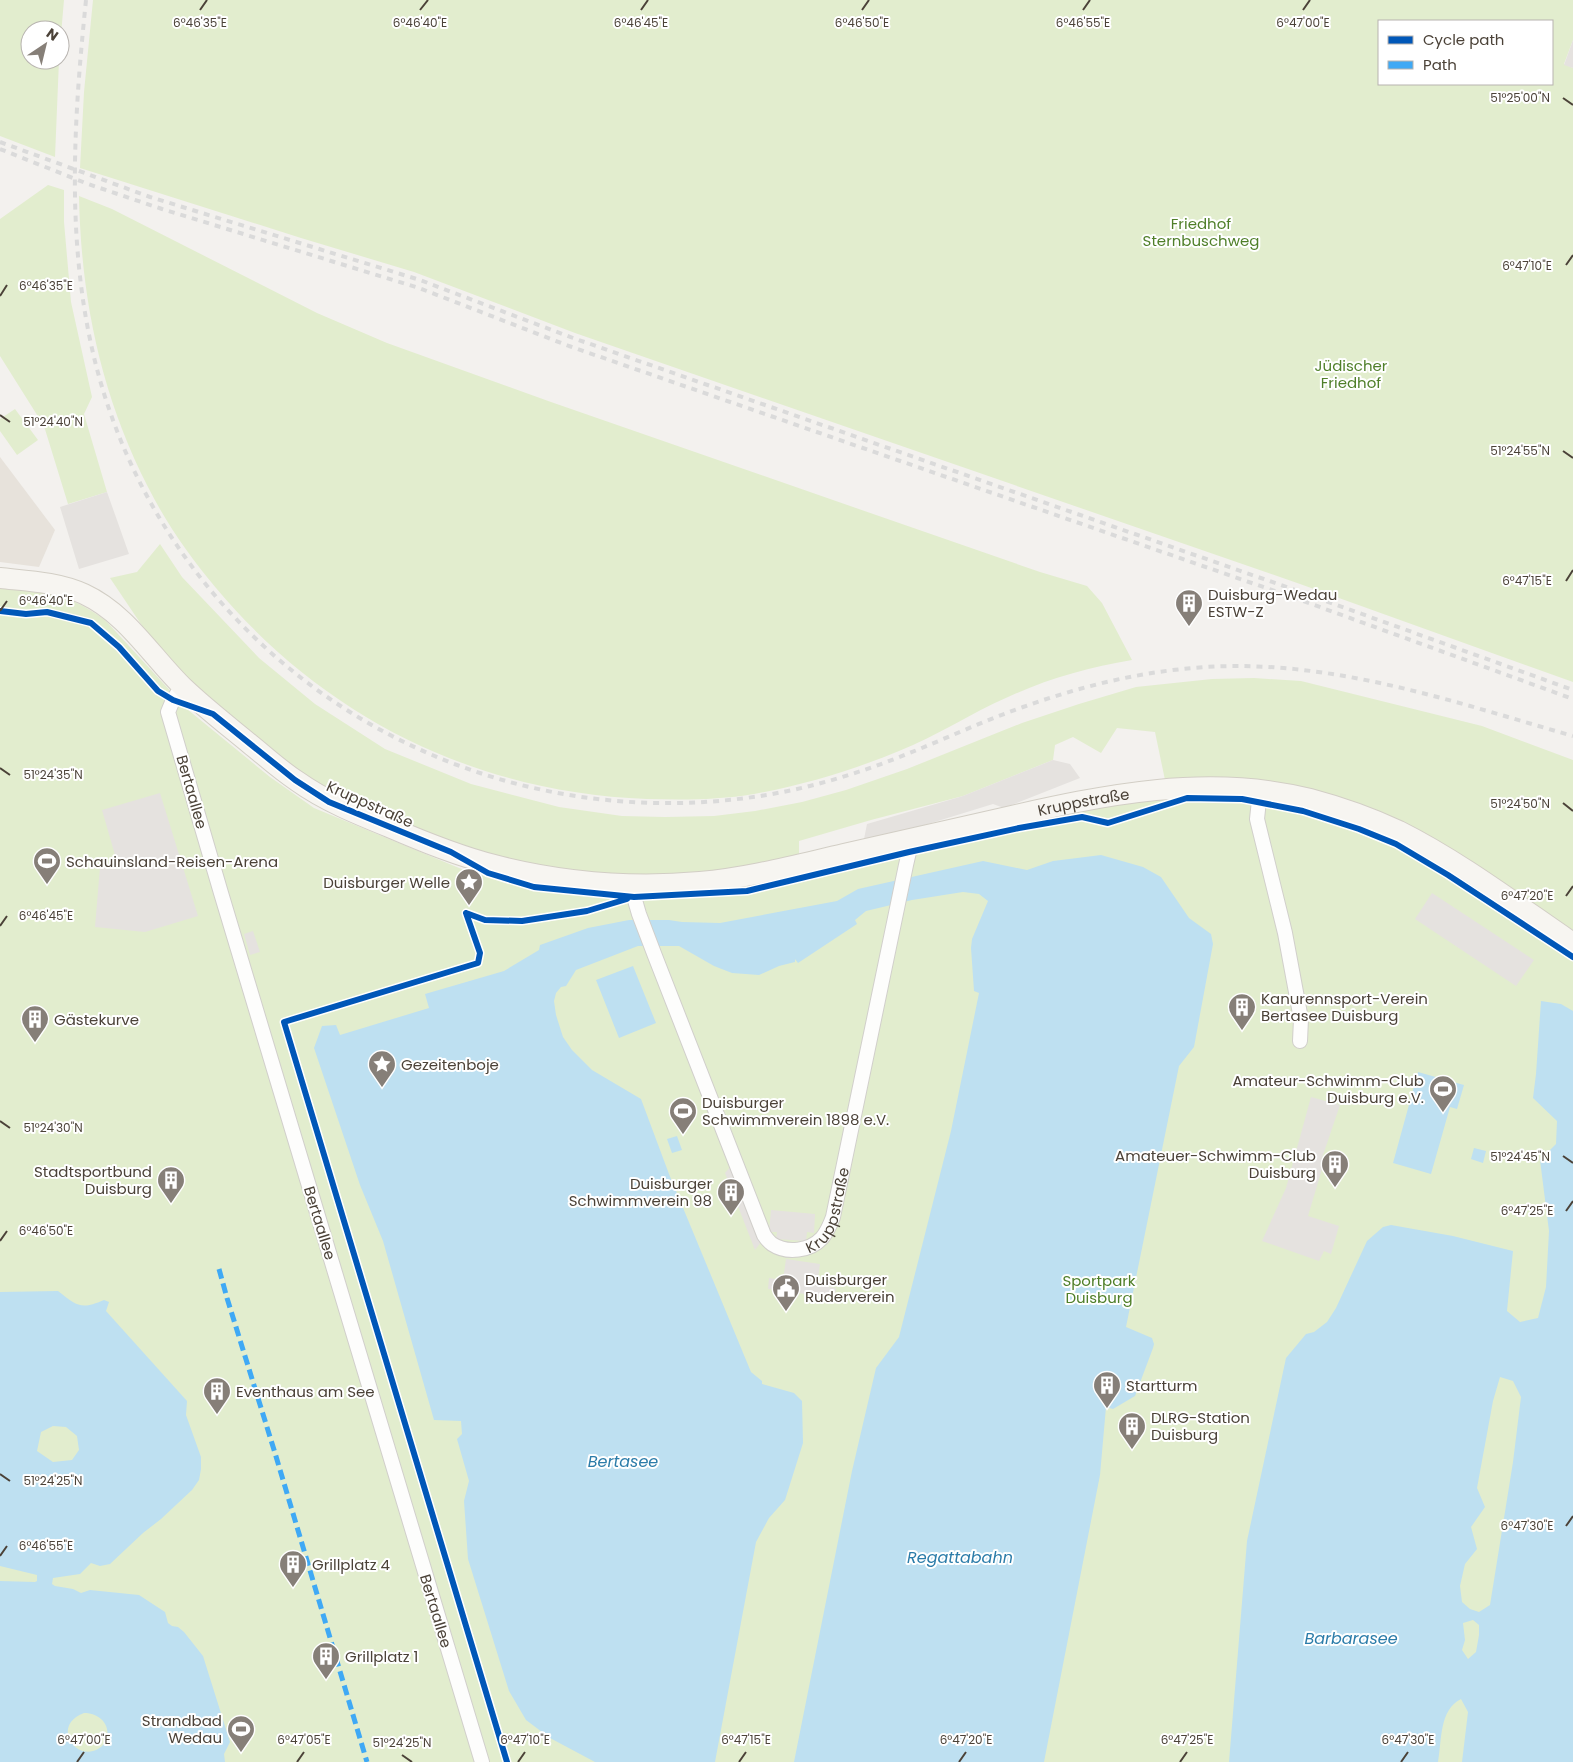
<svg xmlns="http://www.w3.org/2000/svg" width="1573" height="1762" font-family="Poppins,sans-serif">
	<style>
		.residential { fill: #e7e2db }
		.green { fill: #e2edce; fill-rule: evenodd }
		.parking { fill: #e5e2df }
		.water { fill: #bee0f1; fill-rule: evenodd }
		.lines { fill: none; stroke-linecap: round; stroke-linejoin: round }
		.street-casing { stroke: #d1cfcb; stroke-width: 16 }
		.secondary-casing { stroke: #d2cec5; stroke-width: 22 }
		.street { stroke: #fdfdfc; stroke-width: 14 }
		.secondary { stroke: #f7f5f1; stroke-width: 20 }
		.rail { stroke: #dadada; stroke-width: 4; stroke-dasharray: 6 6; stroke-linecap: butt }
		.quiet { stroke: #3fa9f5; stroke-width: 5; stroke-dasharray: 10 5; stroke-linecap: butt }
		.cycleway-casing { stroke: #fff; stroke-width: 9 }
		.cycleway { stroke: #0057b8; stroke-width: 6 }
		.ticks { fill: none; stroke: #4b4238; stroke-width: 2 }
		.labels { text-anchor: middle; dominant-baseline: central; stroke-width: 4; stroke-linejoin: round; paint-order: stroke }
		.park-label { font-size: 15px; fill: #4f7f29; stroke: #fff }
		.poi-label { font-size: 15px; fill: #4b4238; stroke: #fff; text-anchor: start }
		.street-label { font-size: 15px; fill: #4b4238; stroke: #fff }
		.water-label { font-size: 16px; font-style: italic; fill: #2b7ca9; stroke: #fff }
		.ticks-label { font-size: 12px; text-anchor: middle; fill: #4b4238; stroke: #fff; stroke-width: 4; stroke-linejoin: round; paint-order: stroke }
	</style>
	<rect width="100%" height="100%" fill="#f3f1ee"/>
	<path class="residential" d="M0 457 55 530 39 567 0 562Z"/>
	<path class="green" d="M0 0H64L60 46V30H30V60H59L55 157 0 136Z
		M93 0H1573V40L1564 64 1573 68V682L1300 584 575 333 414 272 301 238 80 168 84 92ZM1379 21H1552V84H1379Z
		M48 185 64 190V222L71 302 92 397 84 414 107 492 68 504 44 426 0 356V219Z
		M79 196 112 209 317 313 387 343 551 402 1040 572 1087 586 1102 603 1132 660C1089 667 1047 679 1008 697 971 713 937 736 899 751 853 770 804 785 754 794 719 800 683 800 647 799 477 793 325 718 216 588 190 557 166 523 148 487 101 395 81 299 79 196Z
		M15 409 38 440 17 455 0 431V419Z
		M160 544 182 577 259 658 315 704 385 749 471 784 559 807 622 816 665 817 714 816 755 811 802 802 846 790 907 769 1022 723 1079 704 1136 687 1212 679 1254 678 1301 681 1482 726 1573 760V930L1441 844 1263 783 1209 777 1165 780 1155 732 1117 728 1101 753 1073 737 1055 745 1053 760 963 796 871 820 799 841V858L747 869 631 877 515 864 408 828 298 775 201 696 159 651 110 578 137 572Z
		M0 587C43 592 70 593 106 621L187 709 270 777 314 808 464 870 534 887 608 897 721 891 1133 798 1264 796 1361 823 1435 859 1573 952V1762H0Z"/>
	<path class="parking" d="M1573 40V68L1564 65Z
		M107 492 129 554 79 569 60 507Z
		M1053 760 1070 764 1080 778 1004 808 993 804 863 844 867 824 963 796Z
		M160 793 198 916 145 932 95 927 100 867 119 869 102 810Z
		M1432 893 1534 960 1516 986 1415 919Z
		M253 931 260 952 250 955 244 934Z
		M1311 1097 1340 1105 1322 1158 1325 1159 1308 1216 1339 1226 1331 1254 1324 1251 1319 1261 1262 1241 1286 1188Z
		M731 1166 761 1242 755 1250 725 1173Z
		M771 1210 815 1214 814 1233 807 1232 806 1241 776 1239 777 1232H769Z
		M786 1259 820 1264 817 1285 836 1288 835 1298 768 1289 769 1278 783 1280Z"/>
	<path class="water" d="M1101 855 1143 867 1161 877 1189 918 1211 934 1213 944 1194 1047 1179 1066 1126 1327 1152 1338 1154 1344 1153 1348 1135 1396 1113 1409 1106 1407 1100 1475 1044 1762H794L852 1471 876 1368 899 1337 951 1131 979 993 974 991 971 948 972 939 988 901 979 894 963 892 912 900 866 911 855 920 857 924 798 963 795 959V962L779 966 759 975 732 973 714 966 679 946H638L576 970 566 986 561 987 556 993 554 1001 556 1015 563 1037 572 1050 592 1070 641 1099 669 1174 751 1372 762 1381V1384L794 1393 802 1401 803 1443 785 1500 769 1518 756 1542 715 1762H595L550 1738 526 1720 509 1691 468 1559 464 1501 469 1481 457 1439 462 1434 461 1421 434 1420 383 1241 360 1185 314 1048 322 1026 336 1025 340 1035 429 1008 425 994 504 971 539 950 540 945 588 928 629 920H669L682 922 720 923 837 901 858 889 983 861 1027 870 1053 861Z
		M633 966 656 1023 619 1038 596 980Z
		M1541 1001 1561 1004 1573 1011V1762H1462L1468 1712 1461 1699C1439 1710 1442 1740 1438 1762H1229L1247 1541 1286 1358 1306 1334 1314 1332 1327 1322 1336 1308 1367 1241 1383 1227 1391 1225 1453 1236 1513 1251 1507 1311 1520 1322 1538 1318 1546 1287 1549 1231 1540 1160 1556 1144 1557 1121 1533 1098 1536 1074ZM1500 1377 1513 1381 1521 1397 1513 1462 1490 1605 1479 1612 1470 1609 1462 1602 1460 1586 1465 1564 1477 1549 1471 1527 1485 1507 1477 1488 1493 1401ZM1473 1620 1479 1625V1635L1476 1652 1468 1659 1462 1650 1465 1640 1463 1623Z
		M1418 1072 1464 1085 1457 1109 1450 1107 1431 1174 1393 1163Z
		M677 1136 682 1150 672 1153 667 1139Z
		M1474 1148 1486 1151 1483 1163 1471 1159Z
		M58 1291C77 1306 81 1310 104 1300L109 1302 106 1311 187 1401 186 1415 201 1457V1469L199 1480 192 1490 161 1519 143 1533 110 1564 100 1566 91 1563 80 1574 53 1578 52 1584 55 1586 73 1589 81 1593 90 1590 139 1595 165 1612 168 1623 172 1626 178 1627 184 1632 203 1656 230 1742 224 1754 225 1762H0V1581L35 1582 37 1581V1575L0 1566V1292ZM53 1426 66 1427 77 1436 79 1450 72 1460 53 1462 37 1451 41 1432ZM84 1713C97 1713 110 1722 107 1737 106 1742 102 1747 98 1749 75 1762 51 1725 84 1713Z"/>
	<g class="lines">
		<g class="street-casing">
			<g id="street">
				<path d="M182 686 173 700 168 712 221 893 482 1762"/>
				<path d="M1260 791 1257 819 1285 933 1301 1019 1300 1041"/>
				<path id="s1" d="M630 883 639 914 655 956 764 1235C766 1238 769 1242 772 1244 787 1254 810 1251 822 1238 828 1231 830 1225 833 1217L906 865 909 852V840"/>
			</g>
		</g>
		<g class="secondary-casing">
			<g id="secondary">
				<path id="s2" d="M0 578C28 581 58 582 84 594 127 614 151 656 184 688 205 708 227 725 250 744 265 756 280 770 297 781 325 801 357 814 389 827 424 842 458 856 494 865 560 882 632 888 700 882 748 878 796 865 844 854 897 842 950 830 1003 818 1103 795 1208 773 1310 799 1340 807 1371 818 1399 831 1459 861 1517 905 1573 943"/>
			</g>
		</g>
		<use href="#street" class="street"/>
		<use href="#secondary" class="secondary"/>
		<path class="rail" d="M86 0C74 117 66 237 93 353 162 649 447 837 746 798 801 791 855 775 907 754 945 739 983 721 1023 707 1082 686 1142 671 1206 667 1332 659 1454 702 1573 736
			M0 142 150 197 420 280 573 338 1298 591 1573 690
			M0 149 88 184 162 209 419 288 569 346 1295 598 1573 699"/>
		<path class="quiet" d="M219 1269 227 1298 275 1453 367 1762"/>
		<g class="cycleway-casing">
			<path id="cycleway" d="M0 611 26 614 47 612 91 623 119 647 158 691 173 700 213 714 295 780 329 802 451 852 488 873 534 887 634 897 747 891 909 852 1019 828 1082 817 1108 823 1187 798 1242 799 1303 811 1359 829 1396 844 1448 875 1573 957
				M466 913 480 953 478 963 284 1022 507 1762
				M466 913 485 920 522 921 587 911 627 899"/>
		</g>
		<use href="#cycleway" class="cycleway"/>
	</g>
	<path class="ticks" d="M200 10 207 0M420 10 428 0M641 10 648 0M862 10 869 0M1083 10 1090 0M1303 10 1310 0M1563 98 1573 105M1566 265 1573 255M0 296 7 285M0 415 10 422M1563 451 1573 458M1566 581 1573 570M0 611 7 601M0 768 10 775M1563 803 1573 811M1566 896 1573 886M0 926 7 916M0 1121 10 1128M1563 1156 1573 1163M1566 1211 1573 1201M0 1241 7 1231M0 1474 10 1481M1566 1526 1573 1516M0 1556 7 1546M402 1755 412 1762M77 1762 84 1752M297 1762 304 1752M518 1762 525 1752M739 1762 746 1752M959 1762 966 1752M1180 1762 1187 1752M1401 1762 1408 1752"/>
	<defs>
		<g id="building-pin" transform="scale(1.4375)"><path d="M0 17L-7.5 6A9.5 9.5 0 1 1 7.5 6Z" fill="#867f78" stroke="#fff"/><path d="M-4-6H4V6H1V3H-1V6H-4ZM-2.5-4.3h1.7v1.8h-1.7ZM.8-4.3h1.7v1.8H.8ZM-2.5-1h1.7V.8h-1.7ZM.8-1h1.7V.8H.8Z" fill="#fff"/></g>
		<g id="stadium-pin" transform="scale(1.4375)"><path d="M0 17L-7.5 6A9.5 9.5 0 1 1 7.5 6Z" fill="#867f78" stroke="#fff"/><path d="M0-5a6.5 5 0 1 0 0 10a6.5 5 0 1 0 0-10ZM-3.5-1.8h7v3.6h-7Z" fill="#fff"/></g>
		<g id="sight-pin" transform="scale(1.4375)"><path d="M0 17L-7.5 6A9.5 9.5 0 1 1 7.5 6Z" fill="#867f78" stroke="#fff"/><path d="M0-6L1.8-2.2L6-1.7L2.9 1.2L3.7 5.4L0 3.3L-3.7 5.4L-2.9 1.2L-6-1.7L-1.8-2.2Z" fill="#fff"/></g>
		<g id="civic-pin" transform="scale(1.4375)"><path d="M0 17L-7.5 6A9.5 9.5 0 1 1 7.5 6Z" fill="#867f78" stroke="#fff"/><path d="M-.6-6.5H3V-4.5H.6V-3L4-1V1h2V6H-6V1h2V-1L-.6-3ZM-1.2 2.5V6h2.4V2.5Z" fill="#fff"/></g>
	</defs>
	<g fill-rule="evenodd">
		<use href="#building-pin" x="1189" y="603"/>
		<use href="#stadium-pin" x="47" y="861"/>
		<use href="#sight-pin" x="469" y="882"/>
		<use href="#building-pin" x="1242" y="1007"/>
		<use href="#building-pin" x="35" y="1019"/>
		<use href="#sight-pin" x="382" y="1064"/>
		<use href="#stadium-pin" x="1443" y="1089"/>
		<use href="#stadium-pin" x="683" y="1111"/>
		<use href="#building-pin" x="1335" y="1164"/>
		<use href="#building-pin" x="171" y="1180"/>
		<use href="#building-pin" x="731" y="1192"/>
		<use href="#civic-pin" x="786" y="1288"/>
		<use href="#building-pin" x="1107" y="1385"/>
		<use href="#building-pin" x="217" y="1391"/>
		<use href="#building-pin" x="1132" y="1426"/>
		<use href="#building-pin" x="293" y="1564"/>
		<use href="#building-pin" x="326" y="1656"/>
		<use href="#stadium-pin" x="241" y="1729"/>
	</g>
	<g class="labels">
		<g class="park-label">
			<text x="1201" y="223">Friedhof<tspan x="1201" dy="17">Sternbuschweg</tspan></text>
			<text x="1351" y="365">Jüdischer<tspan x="1351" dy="17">Friedhof</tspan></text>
			<text x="1099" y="1280">Sportpark<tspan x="1099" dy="17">Duisburg</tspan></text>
		</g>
		<g class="poi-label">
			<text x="1208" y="594">Duisburg-Wedau<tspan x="1208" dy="17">ESTW-Z</tspan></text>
			<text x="66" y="861">Schauinsland-Reisen-Arena</text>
			<text x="450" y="882" text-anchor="end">Duisburger Welle</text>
			<text x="1261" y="998">Kanurennsport-Verein<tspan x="1261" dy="17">Bertasee Duisburg</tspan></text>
			<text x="54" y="1019">Gästekurve</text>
			<text x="401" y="1064">Gezeitenboje</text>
			<text x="1424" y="1080" text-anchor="end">Amateur-Schwimm-Club<tspan x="1424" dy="17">Duisburg e.V.</tspan></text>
			<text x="702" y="1102">Duisburger<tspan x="702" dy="17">Schwimmverein 1898 e.V.</tspan></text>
			<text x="1316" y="1155" text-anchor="end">Amateuer-Schwimm-Club<tspan x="1316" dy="17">Duisburg</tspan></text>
			<text x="152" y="1171" text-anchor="end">Stadtsportbund<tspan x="152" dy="17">Duisburg</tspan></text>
			<text x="712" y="1183" text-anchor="end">Duisburger<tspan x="712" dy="17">Schwimmverein 98</tspan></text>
			<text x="805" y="1279">Duisburger<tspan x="805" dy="17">Ruderverein</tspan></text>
			<text x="1126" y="1385">Startturm</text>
			<text x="236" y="1391">Eventhaus am See</text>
			<text x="1151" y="1417">DLRG-Station<tspan x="1151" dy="17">Duisburg</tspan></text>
			<text x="312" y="1564">Grillplatz 4</text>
			<text x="345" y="1656">Grillplatz 1</text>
			<text x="222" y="1720" text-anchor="end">Strandbad<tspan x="222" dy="17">Wedau</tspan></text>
		</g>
		<g class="street-label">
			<text transform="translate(192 792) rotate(74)">Bertaallee</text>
			<text stroke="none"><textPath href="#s2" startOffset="1185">Kruppstraße</textPath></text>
			<text transform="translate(370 804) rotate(24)">Kruppstraße</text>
			<text stroke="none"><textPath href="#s1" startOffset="471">Kruppstraße</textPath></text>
			<text transform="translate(320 1223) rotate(73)">Bertaallee</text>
			<text transform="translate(436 1611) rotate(73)">Bertaallee</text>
		</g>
		<g class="water-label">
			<text x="623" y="1461">Bertasee</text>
			<text x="960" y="1557">Regattabahn</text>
			<text x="1351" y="1638">Barbarasee</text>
		</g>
	</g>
	<g class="ticks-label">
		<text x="200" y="27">6°46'35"E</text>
		<text x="420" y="27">6°46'40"E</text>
		<text x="641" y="27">6°46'45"E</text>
		<text x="862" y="27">6°46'50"E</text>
		<text x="1083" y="27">6°46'55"E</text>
		<text x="1303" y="27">6°47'00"E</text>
		<text x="1520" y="102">51°25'00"N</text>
		<text x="1527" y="270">6°47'10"E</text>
		<text x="46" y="290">6°46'35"E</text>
		<text x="53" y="426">51°24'40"N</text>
		<text x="1520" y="455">51°24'55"N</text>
		<text x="1527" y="585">6°47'15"E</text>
		<text x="46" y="605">6°46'40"E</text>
		<text x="53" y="779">51°24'35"N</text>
		<text x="1520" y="808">51°24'50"N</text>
		<text x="1527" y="900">6°47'20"E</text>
		<text x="46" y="920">6°46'45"E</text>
		<text x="53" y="1132">51°24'30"N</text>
		<text x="1520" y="1161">51°24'45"N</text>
		<text x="1527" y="1215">6°47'25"E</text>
		<text x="46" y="1235">6°46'50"E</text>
		<text x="53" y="1485">51°24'25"N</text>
		<text x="1527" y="1530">6°47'30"E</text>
		<text x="46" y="1550">6°46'55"E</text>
		<text x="84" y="1744">6°47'00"E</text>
		<text x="304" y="1744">6°47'05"E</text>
		<text x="525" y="1744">6°47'10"E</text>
		<text x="746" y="1744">6°47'15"E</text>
		<text x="966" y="1744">6°47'20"E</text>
		<text x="1187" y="1744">6°47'25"E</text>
		<text x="1408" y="1744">6°47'30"E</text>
		<text x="402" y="1747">51°24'25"N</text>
	</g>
	<rect x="1378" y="20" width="175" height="65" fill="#ffffff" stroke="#b7b3af"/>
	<rect x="1388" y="36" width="25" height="8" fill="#0057b8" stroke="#b7b3af"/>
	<text x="1423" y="45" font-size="15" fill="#4b4238">Cycle path</text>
	<rect x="1388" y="61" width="25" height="8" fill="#3fa9f5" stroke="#b7b3af"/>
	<text x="1423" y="70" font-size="15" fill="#4b4238">Path</text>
	<g transform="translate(45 45) rotate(35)"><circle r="24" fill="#ffffff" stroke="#b7b3af"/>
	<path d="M0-4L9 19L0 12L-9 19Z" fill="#867f78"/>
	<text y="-8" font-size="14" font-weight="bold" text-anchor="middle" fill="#4b4238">N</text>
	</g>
</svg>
